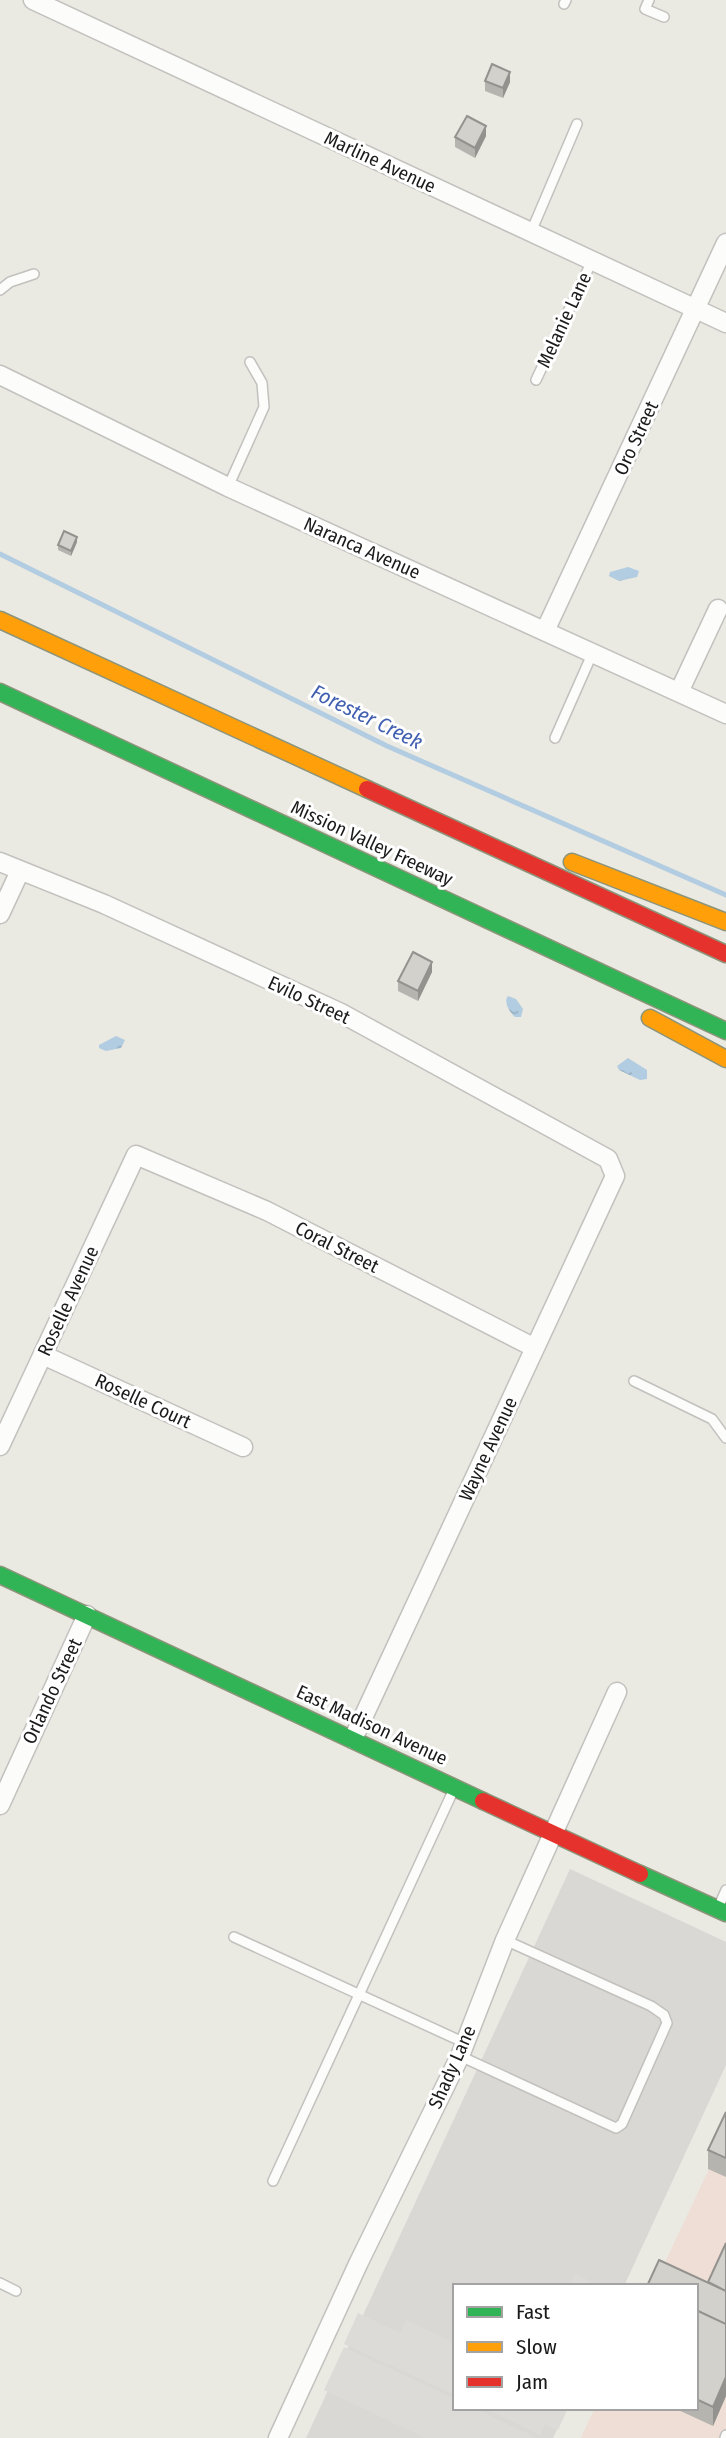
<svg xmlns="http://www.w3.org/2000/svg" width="726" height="2438" font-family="'Fira Sans Condensed',sans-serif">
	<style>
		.residential { fill: #d9d8d4 }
		.commercial { fill: #eeded5 }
		.parking { fill: #dcdbd8 }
		.water { fill: url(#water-ripples) }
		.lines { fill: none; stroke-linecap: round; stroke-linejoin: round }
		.stream { stroke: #b2cce1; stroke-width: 5 }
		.lane-casing { stroke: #c2c1be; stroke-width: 12 }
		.street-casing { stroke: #c2c1be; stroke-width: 21 }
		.fast-casing { stroke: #8c947a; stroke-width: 19 }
		.slow-casing { stroke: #8c947a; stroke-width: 19 }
		.jam-casing { stroke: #8c947a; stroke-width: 19 }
		.lane { stroke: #fcfcfb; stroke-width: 9 }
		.street { stroke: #fcfcfb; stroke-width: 18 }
		.fast { stroke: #30b455; stroke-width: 16 }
		.slow { stroke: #ff9f0a; stroke-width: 16 }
		.jam { stroke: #e5322d; stroke-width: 16 }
		.wall { fill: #b5b4af }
		.shaded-wall { fill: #93928e }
		.building { fill: #d2d1cb; stroke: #93928e; stroke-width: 2 }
		.labels { text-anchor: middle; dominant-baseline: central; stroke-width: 6; stroke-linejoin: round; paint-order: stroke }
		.street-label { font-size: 19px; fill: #1a1a1a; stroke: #fff }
		.water-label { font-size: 21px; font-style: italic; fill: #415fb0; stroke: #fff }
	</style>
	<defs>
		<pattern id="water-ripples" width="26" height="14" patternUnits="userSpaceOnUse" patternTransform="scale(1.75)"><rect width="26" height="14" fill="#b2cce1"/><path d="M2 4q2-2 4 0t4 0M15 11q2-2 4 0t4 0" fill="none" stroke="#98afc0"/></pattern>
	</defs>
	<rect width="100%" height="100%" fill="#eae9e2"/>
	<path class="residential" d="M570 1869 726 1942V2065L624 2286H455V2408H567L553 2438H306Z"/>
	<path class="commercial" d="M726 2133V2438H581L595 2408H696V2286H654Z"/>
	<path class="parking" d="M575 2274 601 2286H570Z
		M358 2313 400 2333 406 2320 455 2343V2395L344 2344Z
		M344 2347 455 2399V2408H474L537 2438H425L324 2390Z
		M483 2408H568L558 2430 545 2425 540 2435Z"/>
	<path class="water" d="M628 567 639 571 637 577 619 581 609 576 610 572Z
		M508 996 516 999 523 1009 521 1017H515C510 1013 503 1002 508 996Z
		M116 1036 125 1040 121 1048 106 1051 99 1048V1045Z
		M628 1058 647 1070V1079L640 1080 619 1070 617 1066Z"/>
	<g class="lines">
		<path class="stream" d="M0 554 387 746 726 895"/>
		<g class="lane-casing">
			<path id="lane" d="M649 0 645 9 664 17
				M564 4 566 0
				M531 232 577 124
				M0 290 10 282 34 274
				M536 380 592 261
				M228 487 264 407 262 383 250 362
				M555 738 593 652
				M634 1381 712 1419 726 1438
				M718 1908 726 1890
				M234 1937 465 2043
				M460 2056 616 2128 622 2124 667 2023 664 2015 651 2006 505 1940
				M273 2181 454 1789
				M0 2283 16 2291
				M725 2438 726 2435"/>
		</g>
		<g class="street-casing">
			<path id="street" d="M33 0 726 323
				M0 375 228 487 726 714
				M545 631 726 243
				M679 692 718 609
				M0 862 104 904 341 1013 608 1159 615 1176 353 1739
				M0 914 20 871
				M43 1355 243 1447
				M0 1446 136 1155 267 1211 535 1348
				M0 1805 87 1615
				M278 2438 359 2262 460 2056 505 1940 617 1692"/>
		</g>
		<g class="fast-casing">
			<path id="fast" d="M0 692 726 1031
				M0 1575 483 1801
				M640 1874 726 1913"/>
		</g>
		<g class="slow-casing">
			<path id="slow" d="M0 620 367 789
				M572 862 726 922
				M650 1018 726 1059"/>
		</g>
		<g class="jam-casing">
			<path id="jam" d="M367 789 726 954
				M483 1801 640 1874"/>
		</g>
		<use href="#lane" class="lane"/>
		<use href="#street" class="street"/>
		<use href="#fast" class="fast"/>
		<use href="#slow" class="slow"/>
		<use href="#jam" class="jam"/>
	</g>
	<path class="wall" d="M485 81 510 82 503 98 485 91Z
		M486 136 475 158 455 147V137Z
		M77 542 71 556 58 550V545Z
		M432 972 418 1001 398 991V981Z
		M726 2112V2177L708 2169V2150Z
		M726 2243V2396L713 2426 674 2408H696V2286L708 2282Z"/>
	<path class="shaded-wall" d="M510 72V82L503 98V88Z
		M486 126V136L475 158V148Z
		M77 537V542L71 556V551Z
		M432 962V972L418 1001V991Z
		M726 2377V2396L713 2426V2407Z"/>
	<path class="building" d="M492 64 510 72 503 88 485 81Z
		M467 116 486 126 475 148 455 137Z
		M64 531 77 537 71 551 58 545Z
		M413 952 432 962 418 991 398 981Z
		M726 2112V2158L708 2150Z
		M726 2243V2291L708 2282Z
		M659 2260 726 2291V2324L696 2310V2286H647Z
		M696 2310 726 2324V2377L713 2407 696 2399Z"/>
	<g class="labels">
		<g class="street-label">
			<text transform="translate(380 162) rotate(25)">Marline Avenue</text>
			<text transform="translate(564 320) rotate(-65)">Melanie Lane</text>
			<text transform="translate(636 438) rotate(-65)">Oro Street</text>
			<text transform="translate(362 548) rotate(24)">Naranca Avenue</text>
			<text transform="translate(372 843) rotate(25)">Mission Valley Freeway</text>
			<text transform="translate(309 1000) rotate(25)">Evilo Street</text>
			<text transform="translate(337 1247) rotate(27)">Coral Street</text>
			<text transform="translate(68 1301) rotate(-65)">Roselle Avenue</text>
			<text transform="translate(143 1401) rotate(25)">Roselle Court</text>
			<text transform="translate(488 1449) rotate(-65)">Wayne Avenue</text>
			<text transform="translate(52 1691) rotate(-65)">Orlando Street</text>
			<text transform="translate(372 1725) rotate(25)">East Madison Avenue</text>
			<text transform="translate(452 2067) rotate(-66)">Shady Lane</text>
		</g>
		<g class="water-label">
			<text transform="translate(367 717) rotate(26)">Forester Creek</text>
		</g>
	</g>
	<rect x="453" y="2284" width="245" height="126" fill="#ffffff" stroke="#a3a3a3" stroke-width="2"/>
	<rect x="467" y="2307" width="35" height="10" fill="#30b455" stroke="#a3a3a3" stroke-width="2"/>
	<text x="516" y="2319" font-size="21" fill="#1a1a1a">Fast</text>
	<rect x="467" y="2342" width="35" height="10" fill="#ff9f0a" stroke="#a3a3a3" stroke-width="2"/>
	<text x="516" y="2354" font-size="21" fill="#1a1a1a">Slow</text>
	<rect x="467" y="2377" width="35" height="10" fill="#e5322d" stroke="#a3a3a3" stroke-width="2"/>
	<text x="516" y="2389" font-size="21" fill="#1a1a1a">Jam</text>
</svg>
